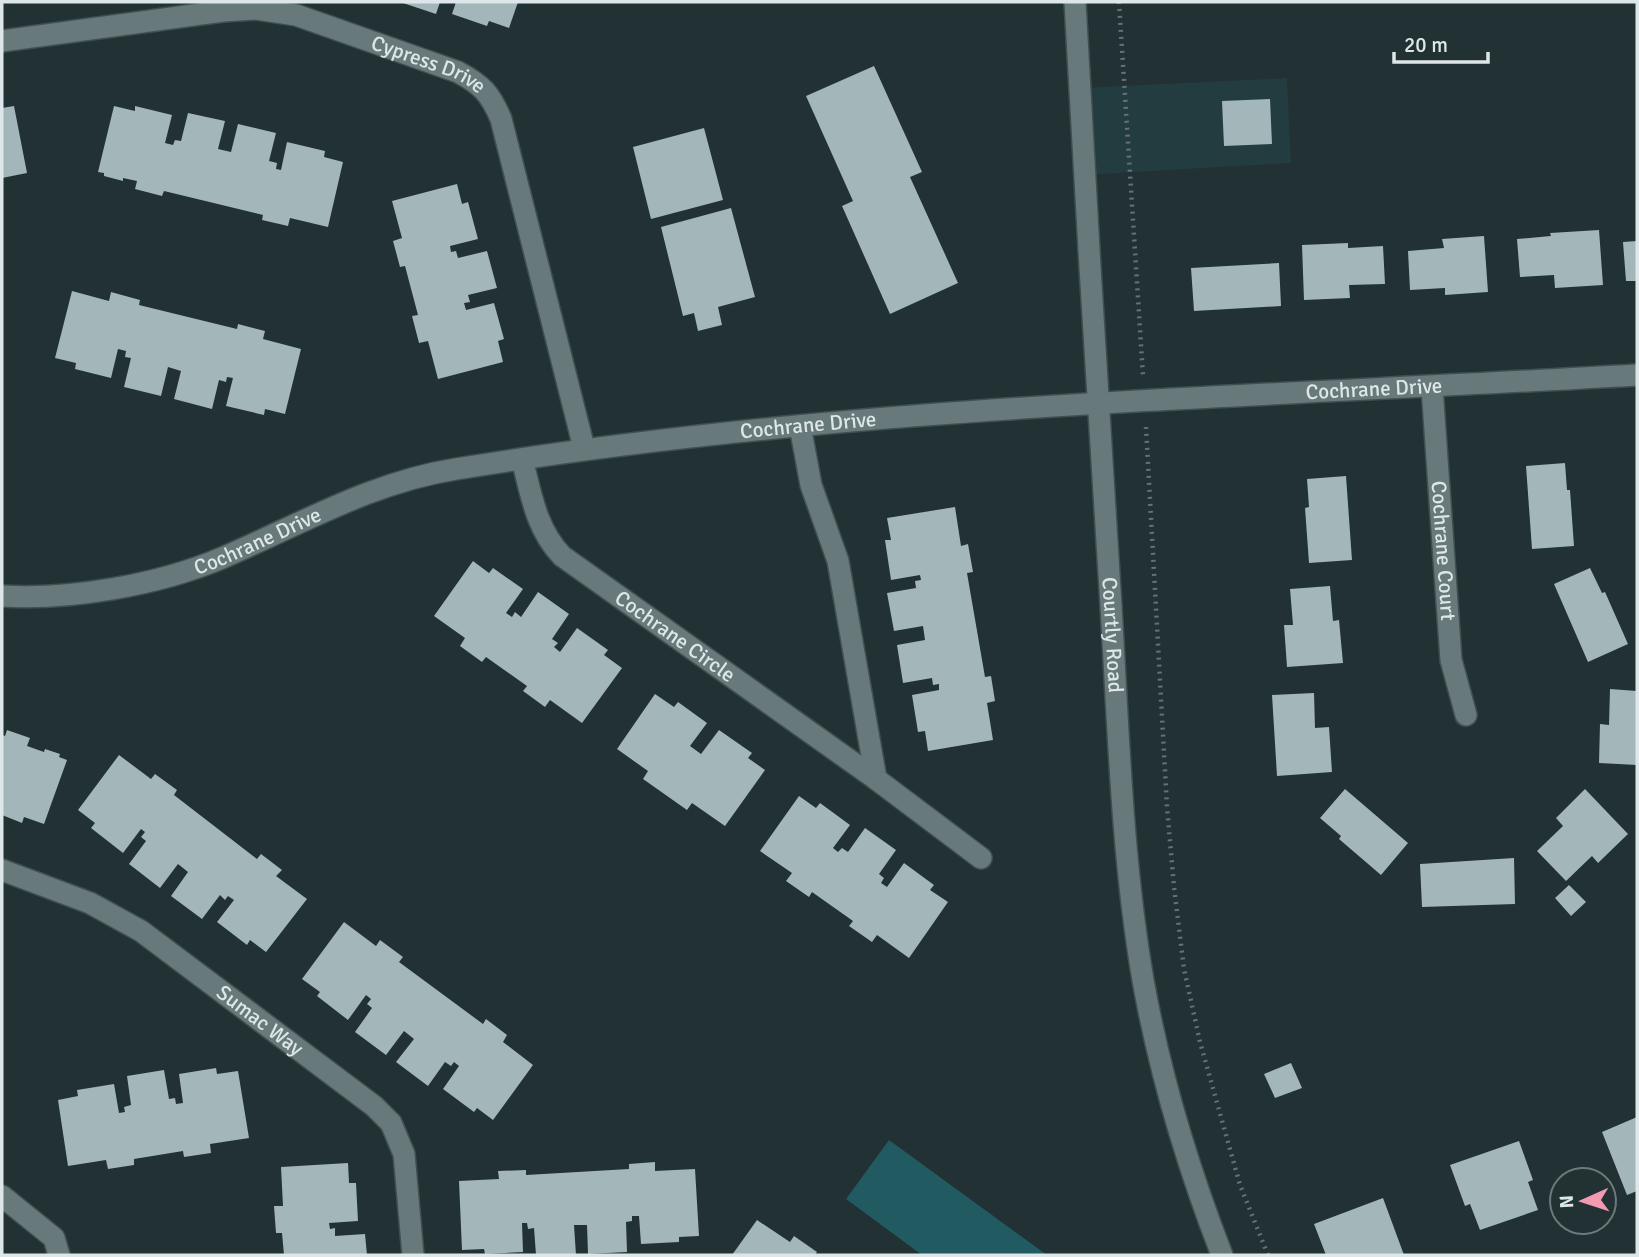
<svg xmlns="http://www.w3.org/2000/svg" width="1639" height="1257" font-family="Signika,sans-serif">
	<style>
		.built { fill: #233c3f }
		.green { fill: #225a61 }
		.building { fill: #a3b6b9 }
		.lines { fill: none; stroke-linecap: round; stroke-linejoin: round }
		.minor-casing { stroke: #414f51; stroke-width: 24 }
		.path { stroke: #647275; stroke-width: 4.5; stroke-dasharray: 2 5; stroke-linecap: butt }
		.minor { stroke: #67797b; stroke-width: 21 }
		.labels { text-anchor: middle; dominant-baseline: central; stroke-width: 7; stroke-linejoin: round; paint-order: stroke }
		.street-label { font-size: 21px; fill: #dde7e9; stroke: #213134 }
	</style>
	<rect width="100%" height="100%" fill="#213134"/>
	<path class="built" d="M1287 78 1291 163 1085 175 1080 88Z"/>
	<path class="green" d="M889 1140 1047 1255H922L846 1199Z"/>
	<path class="building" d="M400 2H440L436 14Z
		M456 2H518L509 28 489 21 487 26 452 14Z
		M874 66 922 172 910 177 958 283 890 314 842 206 853 201 806 96Z
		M1270 99 1272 144 1224 146 1222 101Z
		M14 106 27 173 2 178V108Z
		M114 106 135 111V106L172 115 165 143 173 145 175 140 181 141 188 113 225 121 218 149 231 152 238 124 276 133 269 161 277 163 276 169 281 170 287 142 325 151 324 157 343 162 328 227 290 218 288 226 262 220 263 215 164 191 162 196 135 189 137 181 123 178V181L104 176V173L98 172Z
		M704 128 723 200 651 219 633 147Z
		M457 184 462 204 468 202 478 239 450 246 451 252 456 251 458 258 487 251 497 288 468 295 470 302 464 303 466 310 494 303 504 339 498 341 503 362 438 379 428 341 419 343 412 316 418 315 405 266 400 267 393 241 402 238 392 201Z
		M731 208 755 297 718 307 722 325 698 331 694 313 683 316 661 227Z
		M1599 230 1603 285 1555 288 1554 275 1520 277 1517 239 1551 236 1550 233Z
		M1484 236 1488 292 1445 295V288L1410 290 1408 251 1444 248 1442 239Z
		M1637 241V281H1626L1623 242Z
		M1348 243V248L1383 246 1385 284 1349 285 1350 298 1304 300 1302 245Z
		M1279 263 1281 306 1194 311 1191 268Z
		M72 291 109 301 111 292 140 300 139 305 237 329 238 324 265 331 263 339 301 349 285 414 265 409 264 415 226 406 233 378 227 377 226 382 219 380 212 409 174 399 181 371 168 367 161 396 124 387 131 358 125 357 126 351 118 349 111 378 75 369 76 363 55 358Z
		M1565 463 1567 490H1570L1574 546 1532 549 1526 466Z
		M1346 476 1352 560 1309 563 1305 508 1309 507 1307 479Z
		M955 507 961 546 968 544 973 572 967 573 985 677 991 676 995 701 987 703 993 740 928 751 925 731 918 732 912 695 939 690V684L933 685 932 678 903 683 897 645 925 640 923 626 894 631 887 593 916 588 915 581 921 580 920 575 891 580 885 540H891L887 518Z
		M473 561 489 573 493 568 523 589 506 613 512 617 515 612 521 617 538 592 569 614 552 639 558 643 554 647 560 652 577 628 608 650 604 655 622 668 582 723 550 700 545 707 523 691 527 686 486 657 482 662 460 646 465 638 434 616Z
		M1590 568 1602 593 1605 592 1628 644 1588 662 1554 584Z
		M1330 586 1333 621 1339 620 1343 663 1287 667 1284 625H1293L1290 589Z
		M1610 689 1637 691V765L1599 763 1600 724 1609 725Z
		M1314 693 1315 728 1329 727 1332 772 1277 776 1272 695Z
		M655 694 674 707 678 702 707 723 690 746 701 754 719 730 752 753 748 758 765 770 725 826 692 803 687 810 643 779 648 771 617 749Z
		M7 730 30 738 27 746 44 752 45 749 60 754 59 757 67 760 44 824 24 817 22 823 2 815V735L5 736Z
		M119 755 151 779 155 774 177 790 174 795 257 859 261 854 282 870 276 876 307 899 266 952 250 940 247 945 217 922 234 900 228 896 225 900 220 895 202 919 171 896 188 872 178 864 160 888 129 864 146 841 141 837 145 832 141 829 123 853 91 828 95 823 78 810Z
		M1345 789 1408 843 1381 875 1339 839 1341 836 1320 818Z
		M1585 789 1628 834 1598 863 1592 856 1566 881 1537 851 1563 826 1556 818Z
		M799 796 816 808 820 803 850 825 833 848 838 852 842 848 848 852 865 828 896 850 879 874 884 878 881 883 887 887 904 863 934 885 930 890 948 902 909 958 877 935 872 942 849 926 853 921 812 892 809 897 786 881 792 873 760 851Z
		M1514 858 1515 904 1422 907 1420 864Z
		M1569 885 1586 902 1571 916 1555 898Z
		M344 922 376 946 380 940 403 957 399 962 483 1024 486 1019 507 1035 503 1042 533 1065 493 1120 477 1108 474 1112 443 1089 459 1066 454 1062 451 1066 445 1062 428 1086 396 1062 414 1039 404 1031 386 1055 355 1032 372 1008 367 1004 371 999 366 995 348 1020 317 996 320 992 302 979Z
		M1291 1063 1302 1088 1275 1098 1264 1074Z
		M216 1068 217 1074 238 1071 249 1138 210 1144 211 1153 184 1157 183 1151 134 1159V1165L108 1169 106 1160 68 1166 58 1100 78 1096 77 1090 114 1084 119 1113 125 1112 124 1107 131 1105 127 1076 164 1070 169 1099 175 1098 176 1104 183 1103 179 1074Z
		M1637 1117V1191L1627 1195 1602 1132Z
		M1519 1141 1533 1180 1528 1182 1538 1210 1480 1230 1470 1204 1465 1206 1450 1165Z
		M655 1162V1171L695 1169 699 1236 679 1237V1242L641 1244 639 1216H632V1221L626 1222 627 1252 588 1254 587 1225H574L576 1255H536L534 1228 528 1229 527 1223H522L523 1252 485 1254 484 1249 462 1250 459 1181 499 1179 498 1171 526 1170V1175L629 1169V1164Z
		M348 1163 349 1183H356L358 1221 329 1223 330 1229 335 1228V1236L365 1234 367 1255H284L282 1233H276L274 1206H283L281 1167Z
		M1383 1198 1404 1255H1326L1314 1224Z
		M757 1220 790 1242 794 1236 817 1252 815 1255H732Z"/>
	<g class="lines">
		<g class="minor-casing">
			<g id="minor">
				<path id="s1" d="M1075 2C1085 193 1097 383 1109 574 1118 709 1120 847 1143 980 1160 1075 1187 1165 1222 1255"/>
				<path id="s2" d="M2 41 223 11 256 9 296 15 458 72C482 85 490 93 501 119L584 448"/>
				<path id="s3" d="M1432 387 1451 660 1466 715"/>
				<path d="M800 426 811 485 838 561 876 779"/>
				<path id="s4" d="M522 459C531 494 536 529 562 556L876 779 981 858"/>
				<path id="s5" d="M2 596C71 600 158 585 222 558 299 525 372 482 456 469 846 405 1243 398 1637 375"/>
				<path id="s6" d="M2 870 90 903 141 931 374 1106 391 1123 404 1154 413 1255"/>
				<path d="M2 1196 54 1238 59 1255"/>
			</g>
		</g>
		<path class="path" d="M1119 2 1143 376
			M1146 427 1167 807 1174 887 1184 969 1200 1042 1240 1185 1268 1255"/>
		<use href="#minor" class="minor"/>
	</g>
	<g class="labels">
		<g class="street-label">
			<text stroke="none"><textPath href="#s2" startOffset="438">Cypress Drive</textPath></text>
			<text stroke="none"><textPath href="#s5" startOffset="1398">Cochrane Drive</textPath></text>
			<text stroke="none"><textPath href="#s5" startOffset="831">Cochrane Drive</textPath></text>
			<text stroke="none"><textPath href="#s5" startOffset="264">Cochrane Drive</textPath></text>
			<text stroke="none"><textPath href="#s3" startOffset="164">Cochrane Court</textPath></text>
			<text stroke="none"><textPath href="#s1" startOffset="634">Courtly Road</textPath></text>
			<text stroke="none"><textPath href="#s4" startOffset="245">Cochrane Circle</textPath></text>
			<text stroke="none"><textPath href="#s6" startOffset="301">Sumac Way</textPath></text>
		</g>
	</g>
	<rect width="1639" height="1257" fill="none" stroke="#dde7e9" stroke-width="7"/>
	<g transform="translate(1583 1201) rotate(267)"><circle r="33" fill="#213134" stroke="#6c7a7c" stroke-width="2"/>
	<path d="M0-5L12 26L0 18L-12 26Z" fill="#f19ab1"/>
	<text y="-10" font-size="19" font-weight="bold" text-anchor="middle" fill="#dde7e9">N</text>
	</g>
	<path d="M1394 52v10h94v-10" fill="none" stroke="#dde7e9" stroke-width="3.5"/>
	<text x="1404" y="52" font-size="21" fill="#dde7e9" stroke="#213134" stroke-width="5" paint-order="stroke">20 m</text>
</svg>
